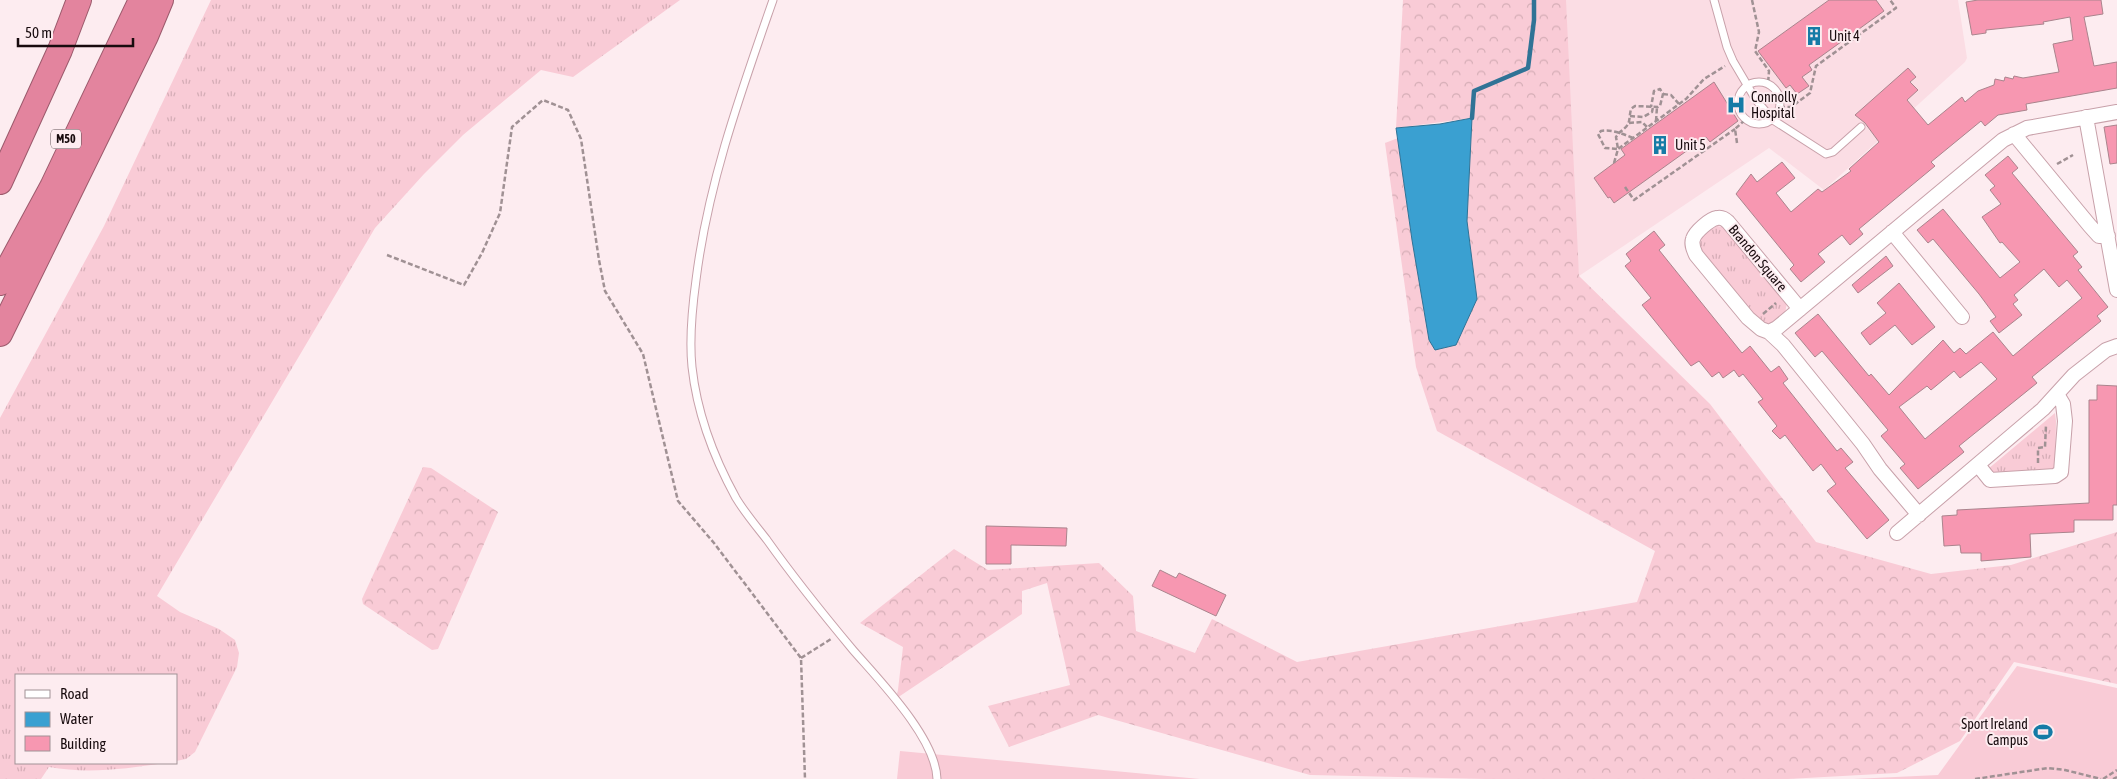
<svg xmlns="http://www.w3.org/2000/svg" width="2117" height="779" font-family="'Asap Condensed',sans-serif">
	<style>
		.built { fill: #fbdde4 }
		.grass { fill: url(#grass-tufts) }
		.forest { fill: url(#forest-crowns) }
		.pitch { fill: #f9cbd6 }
		.water { fill: #3aa0d1; stroke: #307396 }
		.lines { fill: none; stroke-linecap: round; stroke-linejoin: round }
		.stream { stroke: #307396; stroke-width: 4.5 }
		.building { fill: #f797b1; stroke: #aa848d; fill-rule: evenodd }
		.lane-casing { stroke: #c8a1aa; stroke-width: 9 }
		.street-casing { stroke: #c8a1aa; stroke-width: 16 }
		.highway-casing { stroke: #9c5a6c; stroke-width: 26 }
		.path { stroke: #a09194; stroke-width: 2.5; stroke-dasharray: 5 2.5; stroke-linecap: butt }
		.lane { stroke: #fff; stroke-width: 7 }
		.street { stroke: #fff; stroke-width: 14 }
		.highway { stroke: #e3849e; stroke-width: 24 }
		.labels { text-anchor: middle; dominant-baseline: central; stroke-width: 4; stroke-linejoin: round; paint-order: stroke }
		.shield { fill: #fdecf0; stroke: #5d4e52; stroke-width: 1 }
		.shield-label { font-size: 12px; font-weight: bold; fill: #180b0e }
		.poi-label { font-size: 14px; fill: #180b0e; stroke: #fdecf0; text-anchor: start }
		.street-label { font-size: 14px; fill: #180b0e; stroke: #fdecf0 }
	</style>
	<defs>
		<pattern id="grass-tufts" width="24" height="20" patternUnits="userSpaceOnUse" patternTransform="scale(1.25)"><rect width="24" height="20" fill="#f9cbd6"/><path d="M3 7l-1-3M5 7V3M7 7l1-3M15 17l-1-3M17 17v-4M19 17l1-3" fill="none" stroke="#d5adb6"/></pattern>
		<pattern id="forest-crowns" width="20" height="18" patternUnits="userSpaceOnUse" patternTransform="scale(1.25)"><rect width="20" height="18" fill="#f9cbd6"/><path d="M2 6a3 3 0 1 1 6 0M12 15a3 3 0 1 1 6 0" fill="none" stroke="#d5adb6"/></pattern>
	</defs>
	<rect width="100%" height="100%" fill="#fdecf0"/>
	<path class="built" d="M1554 0H1958L1967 58 1965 62 1824 190 1769 148 1579 276Z"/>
	<path class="grass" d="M211 0H680L573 77 541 70 463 135 424 174 375 228 157 596 180 612 219 629 235 640 239 653 237 667 195 752 186 759 176 761V675H16V763H164C126 769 87 774 49 767L41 779H0V418L104 226Z
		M1717 226 1727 228 1787 302 1785 314C1776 321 1770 327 1759 321L1703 253 1699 247 1702 236Z
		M2055 413 2056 421 2055 470 1997 476 1988 469Z"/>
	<path class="forest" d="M1403 0H1566L1579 276 1710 404 1816 542 1931 574 2011 565 2117 532V684L2014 662 1960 741 1897 773 1788 779H1486L1310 775 1098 715 1009 747 988 706 1070 685 1047 583 1022 591V614L897 698 903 647 860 623 954 549 988 570 1099 563 1133 596 1136 631 1195 653 1212 619 1297 662 1637 602 1655 551 1437 431 1416 367 1385 143 1398 138 1412 240 1477 299 1467 221 1472 118 1396 128Z
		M423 467 431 468 498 512 438 649 432 650 363 604 362 599Z"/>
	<path class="pitch" d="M2017 666 2117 688V779H1853L1938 775Z
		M900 751 1200 779H897Z"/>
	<path class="water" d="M1472 118 1467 221 1477 299 1456 345 1435 350 1429 340 1412 240 1396 128 1440 124Z"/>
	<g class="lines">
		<path class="stream" d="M1472 118 1474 91 1528 68 1534 20V0"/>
	</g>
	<path class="building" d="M1829 0H1876L1884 11 1809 65 1812 70 1802 77 1809 86 1797 94 1790 85 1786 88 1758 51Z
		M1978 0H2101L2103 14 2084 17 2094 66 2117 62V88L2026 104 2027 110 1998 115 1985 126 1981 121 1931 162 1935 166 1859 229 1863 234 1850 245 1842 235 1818 254 1825 262 1801 282 1790 269 1794 265 1736 194 1751 174 1757 182 1782 162 1795 178 1776 193 1791 212 1818 189 1822 192 1851 171 1849 169 1879 142 1865 123 1855 115 1908 68 1916 77 1910 82 1918 90 1907 100 1928 125 1962 97 1965 102 1978 91 1994 85 1995 79 2004 81 2005 77 2013 79 2014 76 2023 78 2059 72 2053 44 2073 40 2070 17 2043 22 2044 24 1986 30V33L1972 35 1966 2Z
		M1714 82 1738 121 1710 142 1706 137 1614 203 1610 197 1608 198 1594 178 1625 155 1621 149Z
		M2117 125V163L2110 164 2104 127Z
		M2008 156 2018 168 2012 173 2078 252 2073 256 2082 267 2078 270 2108 307 2097 316 2101 321 2032 377 2037 383 1959 446 1964 452 1918 489 1900 468 1905 464 1881 436 1888 430 1822 351 1815 357 1795 333 1818 314 1869 376 1871 374 1889 395 1943 340 1954 353 1960 348 1966 354 1993 332 2013 356 2082 298 2067 280 2059 287 2044 269 2014 295 2018 300 2013 304 2022 315 1999 333 1990 321 1996 317 1979 294 1933 239 1928 243 1917 230 1943 209 2000 278 2020 262 2002 242 2000 243 1982 217 2001 204 1990 190 1995 186 1985 175ZM1981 362 1997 379 1925 439 1899 407 1927 386 1931 390 1954 371 1960 378Z
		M1654 231 1665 245 1659 250 1742 353 1750 346 1771 372 1779 366 1788 379 1783 383 1837 451 1841 448 1853 462 1845 468 1889 520 1867 539 1827 491 1836 484 1821 464 1813 471 1785 435 1780 439 1772 431 1777 426 1758 402 1763 399 1743 374 1739 377 1734 370 1723 378 1719 372 1712 377 1699 361 1691 366 1642 305 1651 298 1625 266 1631 261 1626 254Z
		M1886 256 1893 266 1858 293 1852 285Z
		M1899 283 1935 327 1912 345 1895 325 1870 345 1861 333 1886 313 1877 303Z
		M2097 385 2117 386V505H2113V520H2074V532L2030 534 2031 557 1981 561V553H1961L1960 545 1944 546 1942 516 1957 515V510L2089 503V400H2097Z
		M986 526 1067 528 1066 546 1011 545V564H986Z
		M1160 570 1176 578 1179 573 1226 595 1216 616 1152 586Z"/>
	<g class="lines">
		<g class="lane-casing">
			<path id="lane" d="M773 0C741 92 708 183 696 280 692 309 689 338 692 367 697 413 714 458 736 498 745 513 757 527 767 540 794 578 823 614 853 650 879 680 936 738 937 779
				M1714 0 1727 47 1733 61 1756 100 1773 120 1826 154 1833 152 1861 127
				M1738 103a21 21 0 1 1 42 0a21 21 0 1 1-42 0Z"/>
		</g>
		<g class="street-casing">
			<path id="street" d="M2086 117 2117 290
				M2014 134 2090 226 2099 236H2108
				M1892 232 1962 317
				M1800 309 1728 222C1725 219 1721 217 1717 218 1710 219 1695 232 1693 239 1691 245 1694 250 1696 255L1748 318 1761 329 1769 332 1783 345 1863 444 1880 469 1919 515
				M1769 332 1777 328 2003 140 2027 128 2117 112
				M1978 465 1990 480 2055 476 2061 472 2065 421 2063 404 2057 394
				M1897 533 2043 409 2074 375 2106 350 2117 346"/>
		</g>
		<g class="highway-casing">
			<path id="highway" d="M0 182 60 50 79 0
				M0 283 52 187 141 0
				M0 334 146 36 161 0"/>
		</g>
		<path class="path" d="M1752 0 1759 32 1755 51 1769 71 1768 84
			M1663 94 1671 95 1679 104
			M1780 107H1791L1810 93 1816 66 1896 8 1890 0
			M1630 116 1643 117 1652 112 1653 107
			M1656 121 1657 107
			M1629 123 1642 122 1647 127
			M1633 138C1623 134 1612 129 1601 131L1598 134 1605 148 1618 149 1616 137 1620 132C1632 123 1628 122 1631 109L1635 106 1658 107 1660 106 1663 94 1660 89 1654 91 1651 107
			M1737 143 1735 129 1746 119
			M1614 163 1618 149 1686 99 1704 79 1725 66
			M2057 164 2073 155
			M1625 187 1634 200 1735 129
			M387 255 464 285 482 253 500 213 512 127 543 100 568 110 581 139 599 260 605 291 643 354 678 501 714 543 801 658 805 779
			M1763 314 1776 303
			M2038 463V448L2045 447 2046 425
			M801 658 831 639
			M1975 779 2048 768 2065 770 2101 779
			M2103 779 2117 770
			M2113 779 2117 777"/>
		<use href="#lane" class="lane"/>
		<use href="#street" class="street"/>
		<use href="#highway" class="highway"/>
	</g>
	<defs>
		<g id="building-bare" transform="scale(1.5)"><path d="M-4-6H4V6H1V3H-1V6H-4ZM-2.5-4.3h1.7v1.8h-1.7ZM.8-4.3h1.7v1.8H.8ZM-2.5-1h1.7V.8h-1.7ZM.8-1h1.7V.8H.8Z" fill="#167ba6" stroke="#fdecf0" stroke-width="2.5" paint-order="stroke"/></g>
		<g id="hospital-bare" transform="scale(1.5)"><path d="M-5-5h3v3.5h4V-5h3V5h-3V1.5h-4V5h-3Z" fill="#167ba6" stroke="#fdecf0" stroke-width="2.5" paint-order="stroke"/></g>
		<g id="stadium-bare" transform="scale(1.5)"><path d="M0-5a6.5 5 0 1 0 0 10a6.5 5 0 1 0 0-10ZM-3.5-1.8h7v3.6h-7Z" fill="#167ba6" stroke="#fdecf0" stroke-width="2.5" paint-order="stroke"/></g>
	</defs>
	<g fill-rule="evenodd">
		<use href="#building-bare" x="1814" y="36"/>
		<use href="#hospital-bare" x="1736" y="105"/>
		<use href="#building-bare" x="1660" y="145"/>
		<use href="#stadium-bare" x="2043" y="732"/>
	</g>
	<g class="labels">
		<rect class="shield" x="51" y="129.5" width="30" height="19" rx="4"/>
		<g class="shield-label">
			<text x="66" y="139">M50</text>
		</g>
		<g class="poi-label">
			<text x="1829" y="36">Unit 4</text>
			<text x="1751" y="97">Connolly<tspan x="1751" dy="16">Hospital</tspan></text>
			<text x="1675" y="145">Unit 5</text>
			<text x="2028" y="724" text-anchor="end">Sport Ireland<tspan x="2028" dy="16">Campus</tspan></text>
		</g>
		<g class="street-label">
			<text transform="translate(1758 258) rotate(50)">Brandon Square</text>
		</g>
	</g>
	<rect x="15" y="674" width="162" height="90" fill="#fdecf0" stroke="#a19296"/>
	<rect x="25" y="690" width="25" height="8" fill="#ffffff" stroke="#a19296"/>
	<text x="60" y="699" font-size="15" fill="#180b0e">Road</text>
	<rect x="25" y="712" width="25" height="15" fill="#3aa0d1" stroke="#a19296"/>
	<text x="60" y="724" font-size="15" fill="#180b0e">Water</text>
	<rect x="25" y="736" width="25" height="15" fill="#f797b1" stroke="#a19296"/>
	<text x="60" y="749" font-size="15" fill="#180b0e">Building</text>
	<path d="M18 38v8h115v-8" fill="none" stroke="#180b0e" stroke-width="2.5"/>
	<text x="25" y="38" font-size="15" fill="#180b0e" stroke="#fdecf0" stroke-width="4" paint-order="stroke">50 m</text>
</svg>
